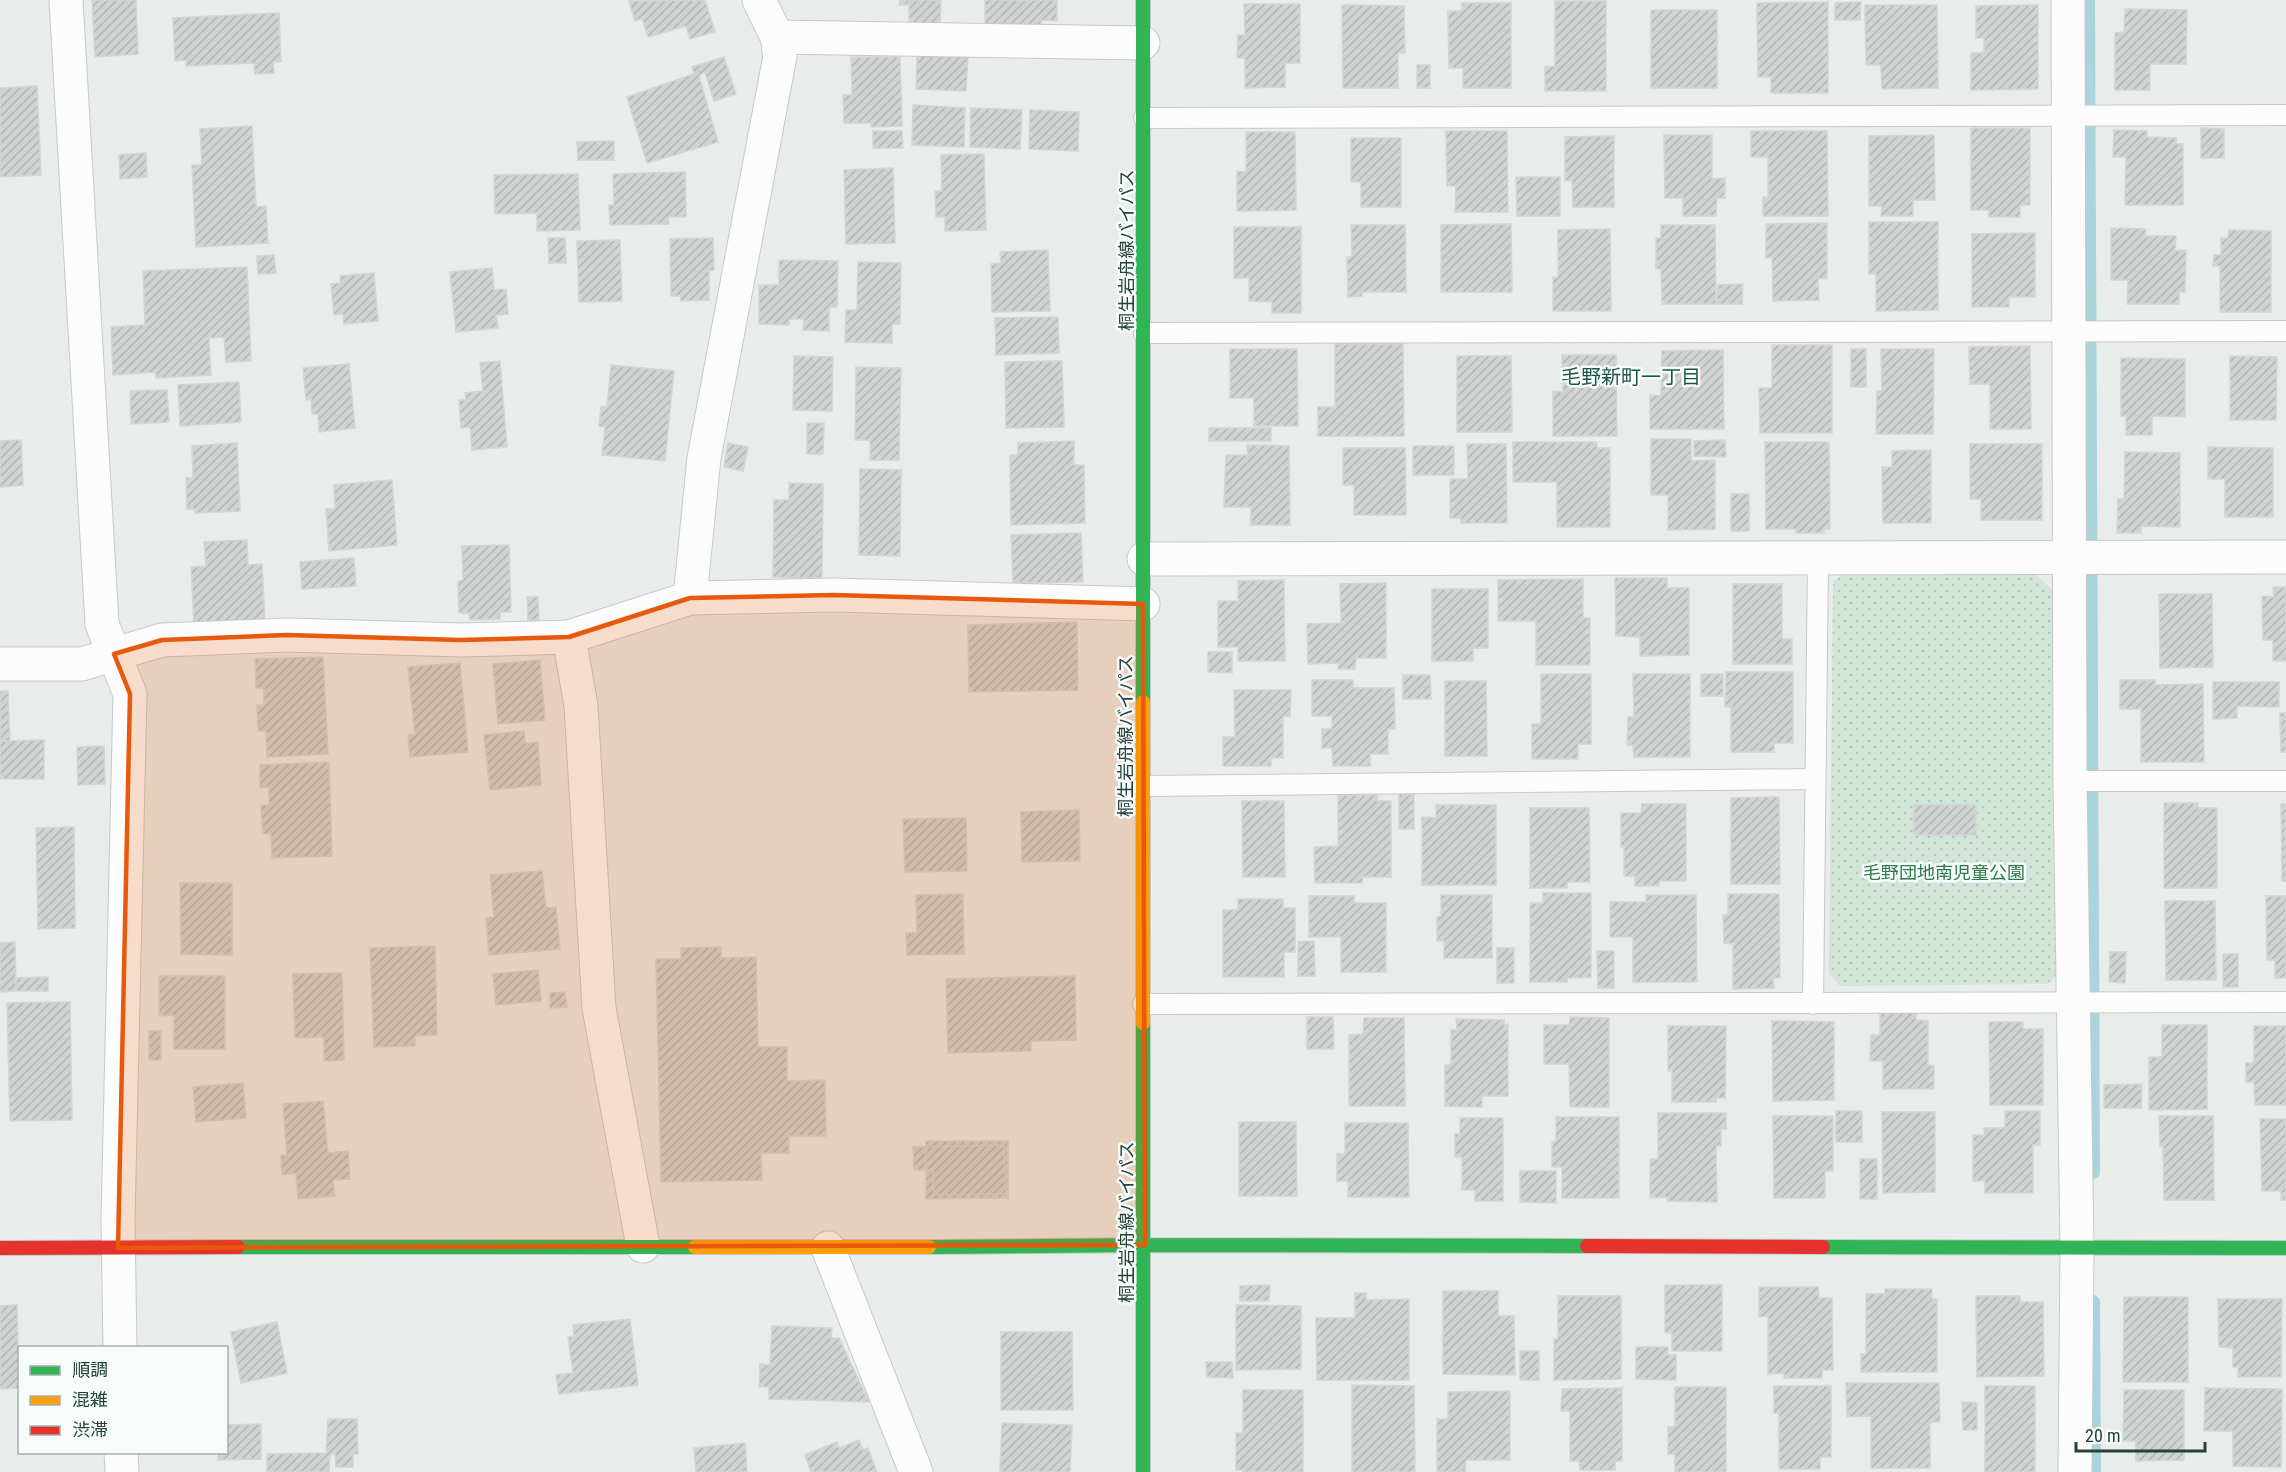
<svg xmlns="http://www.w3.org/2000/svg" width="2286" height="1472" font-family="'Roboto Condensed','Noto Sans JP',sans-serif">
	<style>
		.park { fill: url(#park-dots) }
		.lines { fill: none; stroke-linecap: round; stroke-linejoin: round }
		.stream { stroke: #a9d4db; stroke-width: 14 }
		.building { fill: url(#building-hatch); stroke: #d1d6d4; stroke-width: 1.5 }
		.lane-casing { stroke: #c5cac8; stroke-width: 22 }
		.street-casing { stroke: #c5cac8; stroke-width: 35 }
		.fast-casing { stroke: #c3cbc8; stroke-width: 16 }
		.slow-casing { stroke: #c3cbc8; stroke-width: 16 }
		.jam-casing { stroke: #c3cbc8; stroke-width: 16 }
		.lane { stroke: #fcfcfc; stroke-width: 20 }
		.street { stroke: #fcfcfc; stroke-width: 33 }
		.fast { stroke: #30b455; stroke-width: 14 }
		.slow { stroke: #ff9f0a; stroke-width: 14 }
		.jam { stroke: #e5322d; stroke-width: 14 }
		.marked { fill: #e8590c; fill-opacity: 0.2; stroke: #e8590c; stroke-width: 4.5; stroke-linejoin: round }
		.labels { text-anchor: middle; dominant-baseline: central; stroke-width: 5; stroke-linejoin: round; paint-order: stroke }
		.street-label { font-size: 18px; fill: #24423a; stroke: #f7fbf9 }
		.park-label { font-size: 18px; fill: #2d7a4b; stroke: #f7fbf9 }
		.neighbourhood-label { font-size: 20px; fill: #1f5548; stroke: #f7fbf9 }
	</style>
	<defs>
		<pattern id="park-dots" width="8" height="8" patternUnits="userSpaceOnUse" patternTransform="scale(1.5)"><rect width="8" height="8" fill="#d1e6d8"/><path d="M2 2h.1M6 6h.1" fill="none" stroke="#b3c6ba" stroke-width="1.8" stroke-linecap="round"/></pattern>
		<pattern id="building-hatch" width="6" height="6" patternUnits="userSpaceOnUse" patternTransform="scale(1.5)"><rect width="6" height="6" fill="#cfd4d2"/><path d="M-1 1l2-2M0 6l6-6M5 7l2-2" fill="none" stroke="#b2b7b5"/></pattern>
	</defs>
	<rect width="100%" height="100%" fill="#e8edeb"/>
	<path class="park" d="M1849 571 2033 572 2056 593 2058 974 2047 984 1840 986 1829 974 1833 581Z"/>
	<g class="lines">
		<path class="stream" d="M2088 0 2093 1172
			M2093 1302 2094 1472"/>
	</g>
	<path class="building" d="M92 0H136L138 54 95 57Z
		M705 0 715 32 690 39 686 26 648 37 642 18 635 21 629 1Z
		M900 0H941L940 27H909V5H899Z
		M985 0H1057V21L1041 20V29L985 28Z
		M1555 1H1606V91H1545V67L1555 66Z
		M1828 2V93H1771V77H1758L1757 3Z
		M1861 2 1860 20H1835V3Z
		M1462 3H1511V88H1463V68H1449L1448 11H1462Z
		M1244 4H1300V63H1285V87L1245 88V58H1237L1238 35H1245Z
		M1342 5 1404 6 1405 53H1398V88H1343Z
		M1865 5H1937L1938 88 1882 89 1881 65H1866Z
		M2038 5V89L1971 90V53H1984V38H1976V6Z
		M2125 9 2187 10 2186 64H2150V90H2115V33L2124 32Z
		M1651 10H1717V88H1651Z
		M279 13 281 62H273L274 73 255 74 254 63 186 66V60L175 61 173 18Z
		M917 54 968 56 966 91 916 89Z
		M724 57 736 94 714 101 705 72 699 76 718 142 647 163 627 97 694 74 692 67Z
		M851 57H900L902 126 871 127V123H844L843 95H852Z
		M1417 65H1430V88H1417Z
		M37 86 41 175 0 177V88Z
		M913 105 965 108 964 147 912 145Z
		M971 108 1022 110 1020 149 970 147Z
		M1030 110 1079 112 1078 151 1029 149Z
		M252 126 256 207 266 206 268 243 196 247 192 165H202L200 129Z
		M1971 128H2030V205H2020V217H1989V210H1971Z
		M2201 128 2224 129V158H2201Z
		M2114 130 2147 131V137L2176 138V144H2183V205H2125L2126 157H2113Z
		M873 131H902L903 148H873Z
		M1446 131H1507L1508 212H1455L1456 186H1447Z
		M1751 131H1827L1828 216H1763V197H1768V157H1751Z
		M1246 132H1295L1296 210 1237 211V171L1246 172Z
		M1664 135H1712V179L1725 178V198H1717L1716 216H1683V198H1665Z
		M1934 135 1935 200H1913V216H1881L1882 206H1869V136Z
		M1614 136V207H1573L1572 180 1565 181V137Z
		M1351 138H1401V207H1361V182H1351Z
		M614 141V160H578L577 142Z
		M146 153 147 177 120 179 119 155Z
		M984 154 986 230 945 231V217H936L935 191H942L941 155Z
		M893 168 895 243 846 244 844 170Z
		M685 172 686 217H668L669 224 610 225 609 205H614L613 174Z
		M578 174 580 230 537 231V213L495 214 494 175Z
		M1516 177H1560V216H1517Z
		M1869 222H1938V310L1876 311V274H1869Z
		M1827 223V279L1818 278 1819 300 1773 301 1772 257 1766 258V224Z
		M1511 224 1512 292H1441V225Z
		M1351 225H1405L1406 292H1362V296L1348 297 1347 257 1352 256Z
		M1661 225H1715L1716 304H1662L1661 269H1656V238H1661Z
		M1234 227H1301V313H1272V302L1249 301V278H1234Z
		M2111 228 2146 229 2145 236H2176L2175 251 2186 250 2185 292H2179V304H2127L2128 280H2111Z
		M1610 229 1611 311H1553V277H1558V230Z
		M2229 230 2271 231V312H2220V266H2213L2214 255H2221V238H2228Z
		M2035 233V297H2009V307H1972V234Z
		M548 238H565L566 263H549Z
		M713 238 714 270 709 271V300L681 301 680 296H671L670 239Z
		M620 240 622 301 579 302 577 241Z
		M1048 250 1050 311 992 312 991 264 1001 263 1000 252Z
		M274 255 276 273 258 274 257 256Z
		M779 260 838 261 837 307H829V331L803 330 804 319H789V325L759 324V285H779Z
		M858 262 901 263 900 324H892V343L845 342 846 310H857Z
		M247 267 251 361 226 362 224 337 209 338 211 375 156 378V372L113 375 111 327 145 325 143 271Z
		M492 268 494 290 506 289 508 314 496 315 498 328 456 332 450 272Z
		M374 273 378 321 344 324 343 314 334 315 331 284 340 283V276Z
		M1743 284 1742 304H1717L1718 285Z
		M1058 317 1059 353 996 355 995 318Z
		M1335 344H1403L1404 436H1318V407H1335Z
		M1772 345H1832V433H1760L1759 388H1772Z
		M2030 346 2031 429H1990V384H1970L1969 347Z
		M1230 349H1297L1298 426H1254V398H1230Z
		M1851 349H1866V387H1851Z
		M1881 349H1934L1933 434H1876L1877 391H1882Z
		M1723 350 1724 429H1650V395L1661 396 1662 351Z
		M1562 355H1616L1617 436H1553V391L1563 392Z
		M794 356 833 357 832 411 793 410Z
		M1457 356H1511L1512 432H1457Z
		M2230 356 2277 357 2276 420H2230Z
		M2121 358 2185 359V417L2152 416V435H2126V416H2121Z
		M500 361 507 447 472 450 470 427 461 428 459 400H466L465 393 483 391 480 363Z
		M1062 361 1064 427 1006 428 1005 362Z
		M349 364 355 428 319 432 318 414H312L311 399 306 400 303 368Z
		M611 365 674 371 665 461 602 455 605 427 599 426 601 406 607 407Z
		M856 367 901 368 899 460H870V440H855Z
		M239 382 241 422 180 426 178 385Z
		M167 390 169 422 131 424 130 391Z
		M807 423H824L823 454H807Z
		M1209 428H1271V441H1209Z
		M1651 439H1691V461L1715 460V529L1668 530V495H1651Z
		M21 440 23 485 0 487V441Z
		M1725 440 1726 457 1694 456V441Z
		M1074 441V465H1084L1085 523 1011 525 1010 455H1018V443Z
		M1513 442H1597V448H1610V527H1557V482H1513Z
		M1765 442H1829L1830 529H1824V533H1796V529H1766Z
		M237 443 240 511 195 513V509H187L186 478H193L192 446Z
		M728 443 748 447 743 471 724 467Z
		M1467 444H1506L1507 523H1461V518H1450V479H1468Z
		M1970 444H2042V520H1981V499H1970Z
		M1247 445 1289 446 1290 525H1251V507H1224L1226 455H1248Z
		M1413 446H1454V475H1413Z
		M2208 447 2273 448V517H2225V479H2208Z
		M1343 448H1405L1406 515H1354V485H1343Z
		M1931 450V523H1883L1882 467H1892V451Z
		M2125 452 2180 453V527L2141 526V533H2117L2118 499H2124Z
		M860 469 901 470 900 556 859 555Z
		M392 480 397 545 329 551 326 509H335L334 485Z
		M789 483 823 484 822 578 773 577 774 500H789Z
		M1731 494H1749V531H1731Z
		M1081 533 1083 582 1013 583 1011 535Z
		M247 540 248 565 262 564 265 622 194 625 191 567 206 566 204 542Z
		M509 545 511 612H500V619L470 620 469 613H459L458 581 463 580 462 546Z
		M354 558 356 586 302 589 300 562Z
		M1615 578H1667V588H1689V655L1640 656V637L1616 636Z
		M1583 579V618H1590V665H1536V621H1498V580Z
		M1284 580 1285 661H1238V647H1218V601H1238V581Z
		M1386 583V658H1356L1355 669H1338L1339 663 1308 664 1307 624 1341 623 1340 584Z
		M1733 584H1782V639H1792V664H1733Z
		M2273 587H2286V661H2273V640H2263L2262 596 2274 597Z
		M1432 589H1488V648H1473V661H1432Z
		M2159 594H2212L2213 667 2160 668Z
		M527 597H538L539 620H528Z
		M1077 622 1078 690 969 692 968 625Z
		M1208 652H1232V673L1208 672Z
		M323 657 328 754 267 757 266 731H258L257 705H264V688H256L255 659Z
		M540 660 545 720 498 724 493 664Z
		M460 663 468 752 410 757 408 735H415L408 667Z
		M1726 672H1793V743H1774V752H1731V707H1725Z
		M1541 674H1591V744H1578V759H1532V724H1541Z
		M1633 674H1690V757H1634L1633 745H1627L1628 717H1634Z
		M1701 674H1723V696H1701Z
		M1403 675H1430L1431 699H1403Z
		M1312 680H1353V688H1394L1395 729H1388V754H1370V766H1333L1332 748H1322V729H1332V716H1312Z
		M2120 680H2155V685L2203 684 2204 762H2141V709H2120Z
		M1445 681H1486L1487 756H1445Z
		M2213 682H2279V707L2237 706V718L2213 719Z
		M1234 690H1291L1290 717 1283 716V758H1271V766H1223V737H1235Z
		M0 691H8L10 741H0Z
		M2280 713H2286V752H2281Z
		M524 731 525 743 538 742 541 785 490 790 484 735Z
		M44 740V779H0V741Z
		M104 746 105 784 78 785 77 747Z
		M329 762 332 856 272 858 271 833 263 834 261 805H269V787L260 788V765Z
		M1399 794H1414V829H1399Z
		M1338 795H1378L1377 801H1391V877H1363L1362 883H1315L1314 847 1338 846Z
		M1779 797 1780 884H1731V798Z
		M1242 801H1284L1285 877H1243Z
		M2164 803H2198V808H2217V888H2164Z
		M1642 804H1686V881H1659V886H1635V876H1624V847H1621V813H1641Z
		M2281 804H2286V881H2282Z
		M1436 805H1496V885H1422V817L1436 818Z
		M1914 805H1976V835H1914Z
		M1530 808H1589L1590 882H1567V888H1530Z
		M1079 810 1080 861 1022 862 1021 812Z
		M966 818 967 871 905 872 903 819Z
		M74 827 75 928 38 929 36 828Z
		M542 871 546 908 556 907 560 949 489 955 486 918 494 917 490 875Z
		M180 883H232V955L181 954Z
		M1543 893H1591V977L1567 978V982H1530V903H1543Z
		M963 894 964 954 907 955 906 933H917L916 895Z
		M1728 894H1779L1780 978H1773L1774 988 1733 989V944L1724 943 1723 915H1728Z
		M1441 895H1492V958H1444V941H1437V917L1441 916Z
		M1646 895H1696L1697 982H1633V937H1610V902H1646Z
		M1309 896H1354V903H1386V972H1341V937H1309Z
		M2266 896H2286V978H2275V960H2267Z
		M1238 899H1283V908H1295V952H1284V977H1223V910H1238Z
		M2165 901H2215L2216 980H2166Z
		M1314 941 1315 976H1298V942Z
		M15 942 16 991 0 992V943Z
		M435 946 437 1035 415 1036V1046L374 1047 370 948Z
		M721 947V958L756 957 758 1047H787V1081L825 1080 826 1136H789V1153H761L762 1180 661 1182 656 959H681V948Z
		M1497 948H1514V983H1497Z
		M1597 951H1614V988H1598Z
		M2110 952H2126L2125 983 2109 982Z
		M2223 954H2238V987H2223Z
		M538 970 541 1001 496 1005 493 974Z
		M342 973 344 1060 324 1061V1037L295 1038 293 974Z
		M159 976H225V1049H174V1015L159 1016Z
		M1075 976 1076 1040 1031 1041V1051L948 1053 946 979Z
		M48 977V991H16V978Z
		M565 992 567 1007 550 1008V993Z
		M70 1002 72 1120 10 1121 7 1003Z
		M1916 1012V1020L1928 1021V1065L1934 1066V1089H1883V1061H1870L1871 1035H1880V1013Z
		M1307 1017H1333L1334 1049H1307Z
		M1570 1017 1609 1018V1107H1570L1569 1064H1544V1025H1569Z
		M1364 1018H1404L1405 1106H1349V1035L1363 1034Z
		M1456 1019 1504 1020V1025L1508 1024V1096H1482V1107L1445 1106V1065H1451V1030H1457Z
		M1772 1021 1834 1022V1100L1773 1101Z
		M1989 1022H2023V1029H2043V1105H1990Z
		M2162 1025H2207V1109L2149 1110V1057H2162Z
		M1668 1026H1726L1725 1098H1716V1102H1672V1071H1668Z
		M2254 1026H2286V1105H2255L2254 1082H2246V1063H2254Z
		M149 1031H161V1060H149Z
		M243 1083 246 1118 196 1122 193 1087Z
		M2142 1084 2141 1108H2104V1085Z
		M323 1101 328 1153 348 1151 350 1179 333 1180 335 1196 298 1199 296 1173 282 1175 281 1156 287 1155 283 1104Z
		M1836 1111H1862V1142H1836Z
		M2005 1111H2040V1145H2033V1193H1985V1181H1973V1135H1985L1984 1128H2005Z
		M1882 1112H1935V1192L1883 1193Z
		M1658 1113H1726V1129L1721 1128V1146H1716L1717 1202 1667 1201V1197L1650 1198V1159H1658Z
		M1773 1116H1833V1171H1825V1198H1774Z
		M2159 1116H2213L2214 1200H2164L2163 1146H2160Z
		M1556 1117H1619V1198H1562V1167H1552V1142L1556 1141Z
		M1460 1118H1503V1201H1475V1190H1462V1157H1455V1134H1460Z
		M2260 1119H2286V1200H2281V1191H2262Z
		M1239 1122H1296L1297 1196H1239Z
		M1345 1123H1408L1409 1197H1348V1181H1337V1154H1345Z
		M926 1141H1008V1198L926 1199Z
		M1004 1145 1006 1194 934 1195 933 1170H914L913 1147Z
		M1860 1159H1877V1199H1860Z
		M1520 1171H1556V1203L1520 1202Z
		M1270 1285 1269 1301H1240V1286Z
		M1665 1285H1722V1351H1672V1333H1665Z
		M1759 1287H1818L1819 1298H1832L1833 1370H1822V1378H1784V1373L1768 1374V1316L1759 1317Z
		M1885 1289H1932V1299H1937V1372H1861V1354H1866V1294H1885Z
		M1443 1291H1498V1316H1514L1515 1375 1443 1374Z
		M1355 1293H1366V1300L1409 1299V1380H1317L1316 1318H1355Z
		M1558 1296H1621V1379L1554 1380V1339H1558Z
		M1976 1296H2020V1302H2043L2044 1376 1977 1377Z
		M2124 1297H2188V1382H2123Z
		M2218 1299H2282L2281 1377H2238V1367H2233V1348L2219 1347Z
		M17 1305 19 1388 0 1389V1306Z
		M1236 1305 1301 1306V1369L1236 1370Z
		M630 1319 638 1385 559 1394 556 1375 573 1373 568 1337 574 1336 573 1325Z
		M277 1322 287 1373 241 1383 231 1332Z
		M772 1326 832 1328 831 1338H839L869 1402 769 1399V1387H759L760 1364 770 1365Z
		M1001 1332H1072L1073 1410H1001Z
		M1636 1347H1668V1355H1676V1380L1636 1379Z
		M1520 1351H1539V1380H1520Z
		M1206 1362H1232L1233 1378 1207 1377Z
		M1846 1383H1939L1940 1422H1930V1468H1871V1416L1847 1417Z
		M1352 1385 1414 1386 1415 1472H1352Z
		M1774 1386H1831V1457H1820V1469H1779V1413H1774Z
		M1985 1386H2035V1472H1985Z
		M1675 1387H1726V1472H1675V1454H1668V1427H1675Z
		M1622 1388V1461H1615V1470H1580L1579 1461H1570V1411H1561L1562 1389Z
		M2205 1388 2282 1389 2281 1467 2233 1466V1431H2204Z
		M1243 1390H1303V1472H1243V1470H1236V1433H1243Z
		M2124 1390H2184V1460L2136 1461V1441H2123Z
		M1510 1391V1460H1466L1465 1472H1437V1419H1448V1392Z
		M1962 1402 1977 1403V1430H1963Z
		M328 1419H357L358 1454H353V1467H336L335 1454H330L329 1472H267V1454L326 1453Z
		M1002 1423 1072 1425 1070 1472H1000Z
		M261 1424V1459L218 1460V1452H226V1425Z
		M859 1440 863 1450 868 1448 877 1472H811L805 1455 837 1442 839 1448Z
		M745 1443 747 1472H696L694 1448Z"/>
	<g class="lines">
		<g class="lane-casing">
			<path id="lane" d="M1144 118 2286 115
				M1144 333 2286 331
				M2070 781H2286
				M1143 786 1815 779
				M1143 1004 2286 1002
				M1813 1004 1818 558"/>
		</g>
		<g class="street-casing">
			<path id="street" d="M66 0 102 624 130 694 118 1220 120 1348
				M2068 0 2070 781 2077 1248 2075 1472
				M777 37 1143 43
				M1144 559 2286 557
				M690 598 704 458 780 56 777 37 759 0
				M569 637 581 706 599 1008 643 1246
				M0 664H82L162 640 287 635 461 640 569 637 690 598 834 595 1143 604
				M828 1248 916 1472
				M121 1452 122 1472"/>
		</g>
		<g class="fast-casing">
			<path id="fast" d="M1143 0V702
				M1143 1023V1472
				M238 1247H695
				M929 1247 1145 1245 1587 1246
				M1823 1247 2286 1248"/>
		</g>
		<g class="slow-casing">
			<path id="slow" d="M1143 702V1023
				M695 1247H929"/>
		</g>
		<g class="jam-casing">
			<path id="jam" d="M1587 1246 1823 1247
				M0 1248 238 1247"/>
		</g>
		<use href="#lane" class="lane"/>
		<use href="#street" class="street"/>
		<use href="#fast" class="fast"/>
		<use href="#slow" class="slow"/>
		<use href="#jam" class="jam"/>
	</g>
	<path class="marked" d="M834 595 1143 604 1145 1245 118 1248 130 694 114 654 162 640 287 635 461 640 569 637 690 598Z"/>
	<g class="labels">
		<g class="street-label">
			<text transform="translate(1126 250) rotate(-90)">桐生岩舟線バイパス</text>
			<text transform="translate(1125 736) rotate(-90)">桐生岩舟線バイパス</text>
			<text transform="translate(1126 1222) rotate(-90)">桐生岩舟線バイパス</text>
		</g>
		<g class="park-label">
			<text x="1944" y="872">毛野団地南児童公園</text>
		</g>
		<g class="neighbourhood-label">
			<text x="1631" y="377">毛野新町一丁目</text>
		</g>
	</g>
	<rect x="18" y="1346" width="210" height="108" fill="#f7fbf9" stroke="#a3b1ad" stroke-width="1.5"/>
	<rect x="30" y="1366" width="30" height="9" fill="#30b455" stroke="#a3b1ad" stroke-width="1.5"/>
	<text x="72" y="1376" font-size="18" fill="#24423a">順調</text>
	<rect x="30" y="1396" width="30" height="9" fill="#ff9f0a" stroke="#a3b1ad" stroke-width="1.5"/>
	<text x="72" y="1406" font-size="18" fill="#24423a">混雑</text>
	<rect x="30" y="1426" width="30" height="9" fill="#e5322d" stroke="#a3b1ad" stroke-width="1.5"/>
	<text x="72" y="1436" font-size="18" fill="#24423a">渋滞</text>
	<path d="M2076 1442v9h129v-9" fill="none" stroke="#24423a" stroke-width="3"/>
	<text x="2085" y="1442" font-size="18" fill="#24423a" stroke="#f7fbf9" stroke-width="4.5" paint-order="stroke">20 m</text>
</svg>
